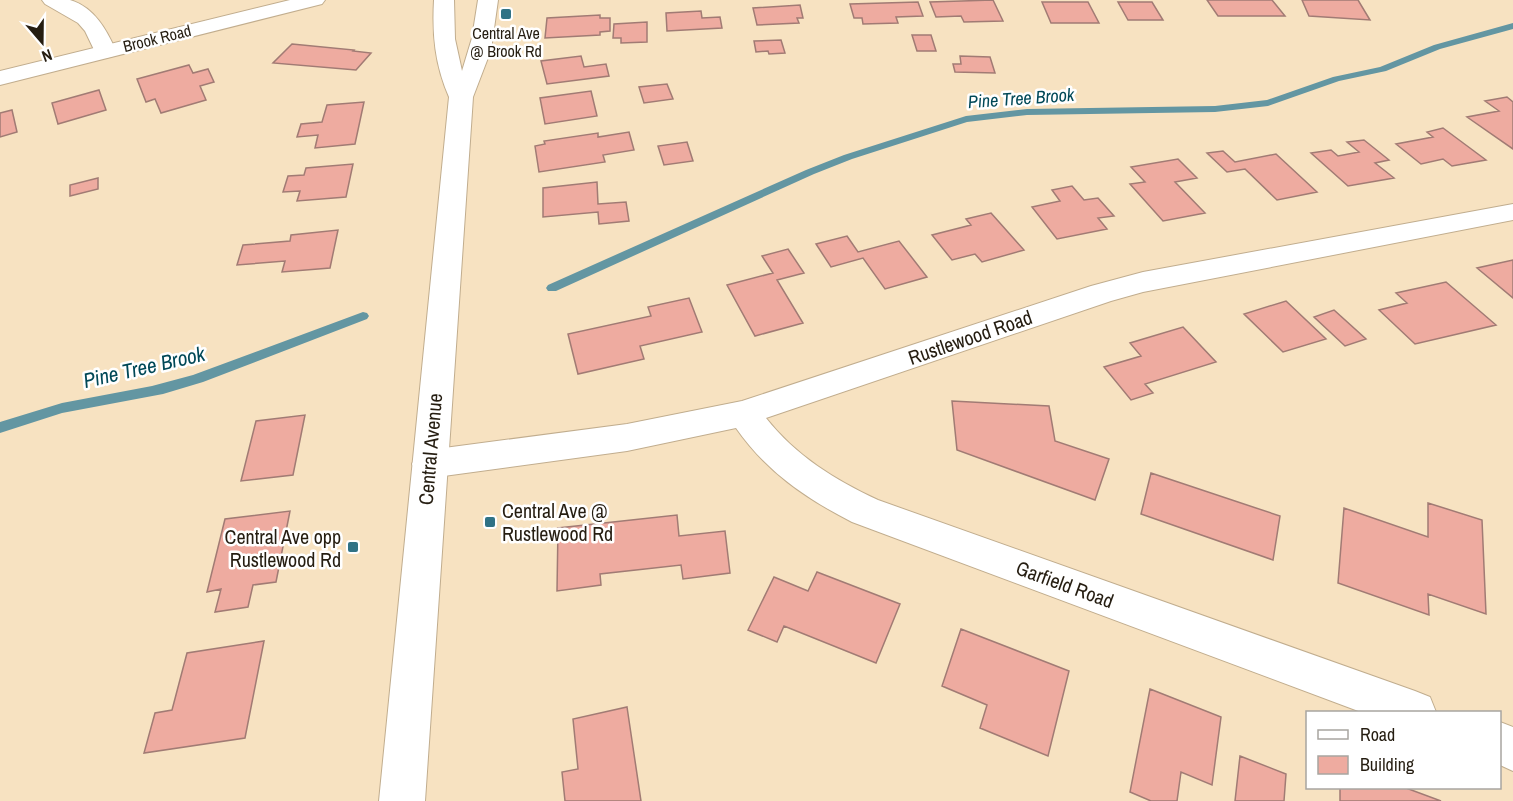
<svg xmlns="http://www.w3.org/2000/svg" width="1513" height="801" font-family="'Archivo Narrow',sans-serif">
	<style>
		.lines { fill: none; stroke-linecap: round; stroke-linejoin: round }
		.stream { fill: #6396a2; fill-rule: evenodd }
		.building { fill: #eeaba0; stroke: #a17b74; stroke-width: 1.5 }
		.street-casing { stroke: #c1ad8e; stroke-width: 2 }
		.secondary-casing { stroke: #c1ad8e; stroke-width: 2 }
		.primary-casing { stroke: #c1ad8e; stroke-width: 2 }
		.street { fill: #fff; fill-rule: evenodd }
		.secondary { fill: #fff; fill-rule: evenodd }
		.primary { fill: #fff; fill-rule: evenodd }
		.poi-dot { fill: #307285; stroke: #fff; stroke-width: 2 }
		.labels { text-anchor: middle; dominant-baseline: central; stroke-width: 5; stroke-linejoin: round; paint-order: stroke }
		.far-poi-label { font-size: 16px; fill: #251d11; stroke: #fff }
		.far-street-label { font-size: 16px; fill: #251d11; stroke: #fff }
		.far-water-label { font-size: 18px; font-style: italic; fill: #004857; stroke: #fff }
		.street-label { font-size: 20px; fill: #251d11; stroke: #fff }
		.poi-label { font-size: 20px; fill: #251d11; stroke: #fff; text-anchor: start }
		.water-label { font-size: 21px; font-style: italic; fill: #004857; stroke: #fff }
	</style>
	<rect width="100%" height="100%" fill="#f7e2c1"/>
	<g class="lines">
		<path class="stream" d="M1513 23V29L1440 49 1386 71 1339 81 1268 106 1215 112 1027 115 967 122 852 159 814 174 556 291H548L546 288 548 285 806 170 844 155 966 116 1027 109 1215 106 1267 100 1333 77 1380 67 1434 45Z
			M363 312 367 313 369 316 367 319 203 382 163 394 62 413 0 433V422L62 403 152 386 193 375Z"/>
	</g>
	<path class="building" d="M993 0 1003 21 964 22 961 16 936 17 930 2Z
		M1207 0H1272L1285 16H1218Z
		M1302 0H1358L1370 20 1309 16Z
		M918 2 923 16 896 17 898 23 863 24 862 18H854L850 4Z
		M1042 2H1088L1099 23H1051Z
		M1118 2H1152L1163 20H1128Z
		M800 5 803 18H797L799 23 757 25 753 8Z
		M701 11 702 18 720 17 722 28 667 31 666 13Z
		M600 15V18H610V31L600 32V35L545 38 547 18Z
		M647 22V42L621 43V38H613L614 24Z
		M912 35H931L936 51H917Z
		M781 40 785 53 769 54 768 51 756 52 754 41Z
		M292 44 354 50 353 51 371 53 356 70 273 63Z
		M581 56 584 67 606 64 609 76 547 84 541 61Z
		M960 56 990 57 995 73 955 72 953 64H961Z
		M189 65 193 73 208 69 214 82 200 86 206 100 161 113 155 99 146 102 137 79Z
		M667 84 673 99 644 103 639 87Z
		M99 90 106 110 58 124 52 103Z
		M591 91 597 116 545 124 540 98Z
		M1507 97 1513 102V149L1467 117 1499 111 1485 101Z
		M364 102 355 144 315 148 318 135 297 137 301 124 322 122 327 105Z
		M12 110 17 132 0 137V113Z
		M1443 128 1486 160 1452 166 1443 159 1421 164 1396 144 1433 137 1427 132Z
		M629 132 634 150 603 155 605 162 539 172 535 146 545 144 544 141 598 133V137Z
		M1364 140 1389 160 1375 163 1394 178 1348 186 1311 153 1331 150 1338 156 1359 152 1347 142Z
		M687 142 693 161 664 165 658 146Z
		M1223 151 1235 162 1276 154 1317 192 1277 200 1245 169 1227 172 1207 153Z
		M1178 159 1197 178 1175 182 1205 213 1163 221 1130 184 1145 182 1131 167Z
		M353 164 346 197 297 201 300 191 283 192 288 176 304 175 306 168Z
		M98 178V189L70 196V185Z
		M597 182 598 204 626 202 629 221 599 224 598 212 543 217V188Z
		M1072 186 1084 200 1098 198 1114 216 1098 218 1107 229 1057 239 1032 207 1060 201 1052 190Z
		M991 213 1024 250 982 262 975 254 952 260 932 235 971 225 966 219Z
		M338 230 330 268 282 272 285 261 237 265 243 245 290 241 291 235Z
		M847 236 858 252 899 241 927 277 885 289 863 258 831 267 816 244Z
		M788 249 804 273 777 280 803 323 755 336 727 285 773 273 762 256Z
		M1513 260V298L1477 268Z
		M1446 282 1496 325 1415 344 1379 310 1407 303 1396 293Z
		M689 298 702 332 640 346 644 359 578 374 568 334 651 316 648 307Z
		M1286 301 1326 339 1283 352 1244 314Z
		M1334 310 1366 339 1345 346 1314 317Z
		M1183 327 1216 362 1145 384 1153 393 1131 400 1104 367 1141 356 1130 343Z
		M952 401 1049 406 1055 441 1109 459 1095 500 957 450Z
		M305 415 293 475 241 481 256 421Z
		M1151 473 1280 516 1273 560 1141 514Z
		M1428 503 1482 520 1486 614 1428 594 1429 615 1338 583 1344 508 1428 537Z
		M290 511 276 582 253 585 248 607 215 612 221 589 207 592 225 519Z
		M677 515 679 536 725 531 730 573 683 579 681 565 600 574 601 585 557 591 558 528Z
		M817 572 900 604 876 663 784 626 777 642 748 630 774 577 808 591Z
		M961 629 1069 671 1048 756 980 728 987 705 942 686Z
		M264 641 245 738 144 753 155 713 172 710 187 653Z
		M1150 689 1221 717 1212 785 1181 772 1177 801H1151L1130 792Z
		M627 707 641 801H565L562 772 578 769 573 719Z
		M1240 756 1286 774 1284 801H1235Z
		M1340 788H1406L1441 801H1340Z"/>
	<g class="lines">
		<g class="street-casing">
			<path id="street" d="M42 0C50 0 62 0 70 0 94 7 107 30 116 51L113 56 105 58 97 56 85 31 78 23 45 4Z
				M1513 204V220L1143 292 1111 301 766 418C796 456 835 480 878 500L1415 691 1430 697 1436 712H1361L852 522C805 498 766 471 736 428L627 451 429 478 417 474 412 464 417 454 429 450 627 424 742 401 1091 286 1143 272Z
				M1500 722 1513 727V771L1500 765Z"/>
		</g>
		<g class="secondary-casing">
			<path id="secondary" d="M434 0H454L455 39 462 71 472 38 478 0H498L491 50 473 97 425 801H379L449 97C435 65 432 35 434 0Z"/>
		</g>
		<g class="primary-casing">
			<path id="primary" d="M290 0H325L322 4 0 85V71Z"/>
		</g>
		<use href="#street" class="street"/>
		<use href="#secondary" class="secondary"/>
		<use href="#primary" class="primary"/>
	</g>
	<g class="poi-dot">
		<rect x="500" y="8" width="12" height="12" rx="3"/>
		<rect x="484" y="516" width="12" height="12" rx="3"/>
		<rect x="347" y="541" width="12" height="12" rx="3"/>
	</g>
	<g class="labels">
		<g class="far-poi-label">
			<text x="506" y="33">Central Ave<tspan x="506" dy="18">@ Brook Rd</tspan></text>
		</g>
		<g class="far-street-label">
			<text transform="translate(157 38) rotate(-14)">Brook Road</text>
		</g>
		<g class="far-water-label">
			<text transform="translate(1021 98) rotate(-4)">Pine Tree Brook</text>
		</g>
		<g class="street-label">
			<text transform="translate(970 337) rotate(-19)">Rustlewood Road</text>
			<text transform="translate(430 449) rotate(-85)">Central Avenue</text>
			<text transform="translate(1065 584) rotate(20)">Garfield Road</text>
		</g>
		<g class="poi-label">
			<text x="502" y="510">Central Ave @<tspan x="502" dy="23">Rustlewood Rd</tspan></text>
			<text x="341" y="536" text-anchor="end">Central Ave opp<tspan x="341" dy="23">Rustlewood Rd</tspan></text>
		</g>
		<g class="water-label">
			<text transform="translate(144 367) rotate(-13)">Pine Tree Brook</text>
		</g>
	</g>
	<rect x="1306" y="711" width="195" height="78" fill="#ffffff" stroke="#a8a5a0" stroke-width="1.5"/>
	<rect x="1318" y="730" width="30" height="9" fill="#ffffff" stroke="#a8a5a0" stroke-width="1.5"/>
	<text x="1360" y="741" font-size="18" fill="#251d11">Road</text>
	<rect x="1318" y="756" width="30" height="18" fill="#eeaba0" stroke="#a8a5a0" stroke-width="1.5"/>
	<text x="1360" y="771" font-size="18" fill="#251d11">Building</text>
	<g transform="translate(42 42) rotate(160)" stroke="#ffffff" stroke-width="4.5" paint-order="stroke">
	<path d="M0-4.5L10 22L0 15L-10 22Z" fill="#251d11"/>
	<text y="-9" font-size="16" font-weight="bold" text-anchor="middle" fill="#251d11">N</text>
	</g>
</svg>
